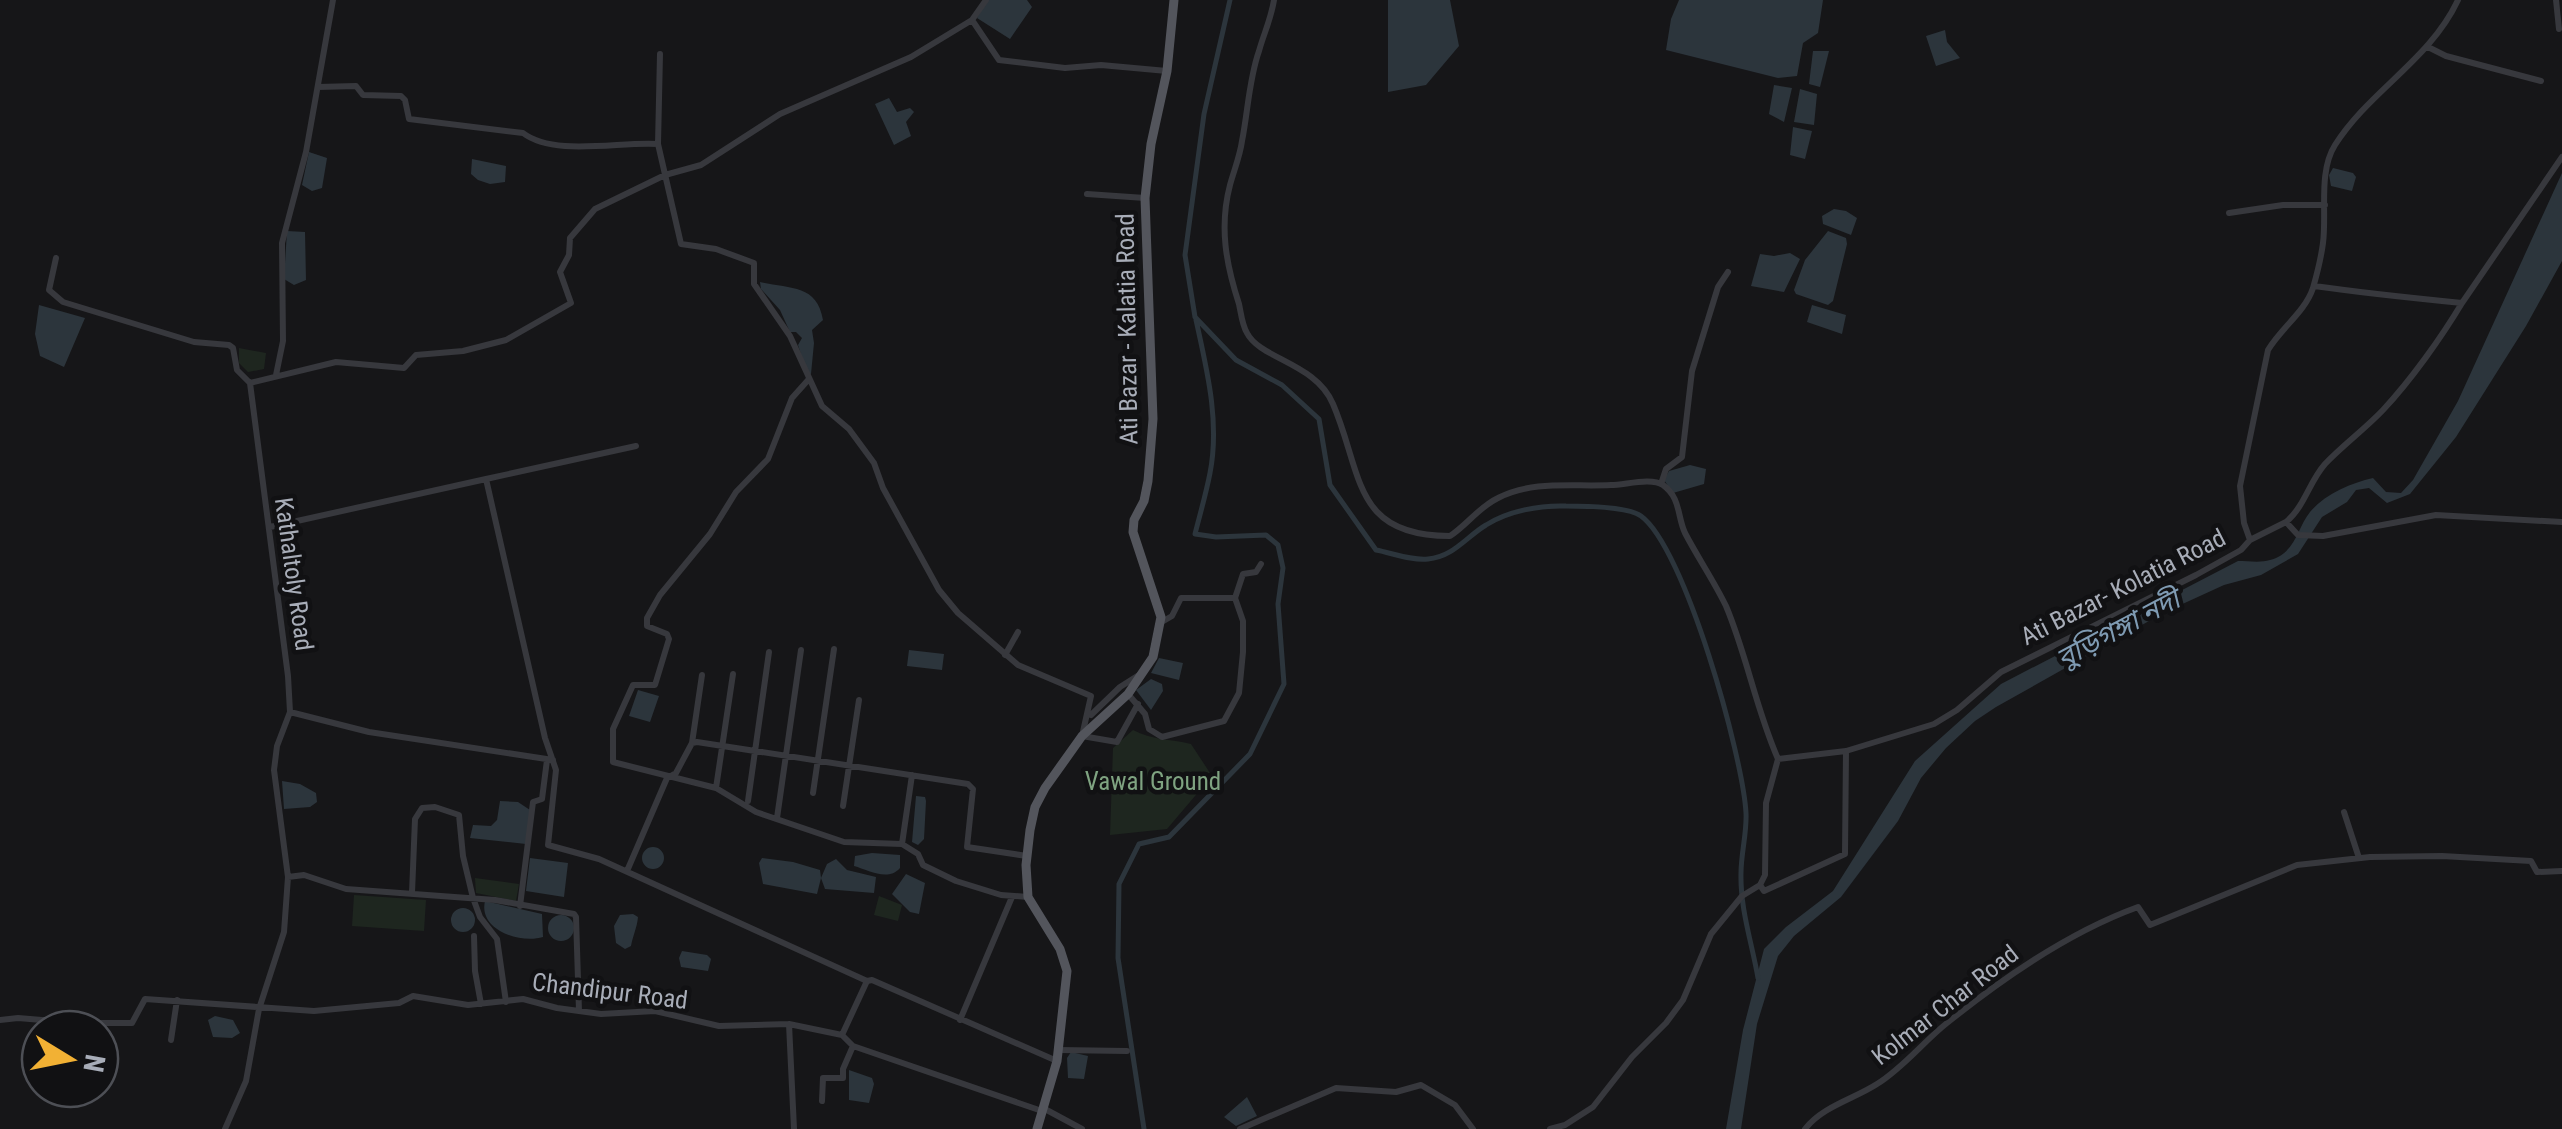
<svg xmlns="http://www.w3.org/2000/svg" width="2562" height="1129" font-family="'Roboto Condensed','Noto Sans Bengali',sans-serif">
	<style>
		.green { fill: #1e261f }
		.water { fill: #2c353c }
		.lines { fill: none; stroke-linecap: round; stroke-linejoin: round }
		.canal { stroke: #2c353c; stroke-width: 5 }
		.minor { stroke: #37383d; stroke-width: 6 }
		.major { stroke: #53555c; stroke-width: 9 }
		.labels { text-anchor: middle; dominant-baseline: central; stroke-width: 9; stroke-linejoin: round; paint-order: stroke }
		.street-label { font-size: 25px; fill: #a8adb8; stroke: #111113 }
		.park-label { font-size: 25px; fill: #7fa381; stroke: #111113 }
		.water-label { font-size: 28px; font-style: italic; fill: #7f9bb3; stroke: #111113 }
	</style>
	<rect width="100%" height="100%" fill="#161618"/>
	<path class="green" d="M239 348 266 353 264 369 248 372 239 363Z
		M1133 730C1152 740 1170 739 1191 744L1212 776 1167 829 1110 835 1113 748Z
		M475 878 519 884 516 901 476 893Z
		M354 895 426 900 424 931 352 926Z
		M879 896 902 905 898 921 874 915Z"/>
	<path class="water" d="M987 0H1027L1032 7 1010 39 977 18Z
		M1388 0H1450L1459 46 1426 85 1388 92Z
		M1679 0H1823L1818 33 1803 43 1797 76 1778 78 1666 50 1671 19Z
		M1945 30 1947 42 1960 58 1936 66 1926 36Z
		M1813 51H1829L1820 87 1809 84Z
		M1774 85 1792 88 1784 122 1769 114Z
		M1800 89 1817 94 1814 125 1794 122Z
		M889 98 897 112 910 108 914 112 906 122 911 136 894 145 875 104Z
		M1793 127 1812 131 1805 159 1790 155Z
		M309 152 327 158 322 188 312 191 302 185Z
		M472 159 506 166 505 182 490 184 478 180 471 174Z
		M2333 168 2353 173 2356 177 2352 191 2331 186 2329 175Z
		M2562 173V261L2526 326 2456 437 2410 494 2387 503 2369 488 2356 490 2347 502 2322 517 2298 554 2261 575 2224 585 2165 612 1996 707 1975 721 1946 748 1921 778 1898 821 1841 897 1794 936 1778 956 1757 1024 1741 1129H1726L1743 1030 1764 949 1786 927 1833 891 1915 761 2001 684 2238 561C2248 561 2261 563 2270 560 2296 553 2297 528 2310 512 2325 494 2351 483 2373 478L2386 492 2401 493 2413 480 2458 401Z
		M1834 209 1846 211 1857 218 1851 235 1823 224 1822 216Z
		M287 231 305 232 306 280 294 285 284 279Z
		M1828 231 1846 238 1847 244 1833 301 1828 305 1796 294 1794 290 1805 260Z
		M1790 253 1800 259 1784 292 1751 286 1760 254 1774 256Z
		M760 282C790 289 817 284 823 320L812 330 814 343 811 374 807 373 798 345 802 338 796 332H790L780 310 761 289Z
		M39 305 85 318 64 367 40 356 35 334Z
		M1812 305 1846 315 1842 334 1807 322Z
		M1690 465 1706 469 1704 484 1673 493 1664 480 1669 471Z
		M909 650 944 654 942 670 907 666Z
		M1159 658 1183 663 1179 680 1151 673Z
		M1151 679 1162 684 1163 691 1151 710 1136 690Z
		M638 690 659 696 650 722 629 716Z
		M282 781 300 784 316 793 317 802 310 807 284 809Z
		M916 796 925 797 926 801 924 839 918 845 912 842Z
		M500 801 518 802 530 810 526 844 470 838 473 825 491 826 497 820Z
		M642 858a11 11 0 1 1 22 0a11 11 0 1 1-22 0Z
		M872 853 900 855V868C888 882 868 870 854 866L855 856Z
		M530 858 568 863 564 897 526 891Z
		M762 858 793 862 820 870 821 878 827 864 836 859 847 870 876 877 874 893 825 889 821 878 817 894 763 884 759 863Z
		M906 874 925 883 919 914 910 912 892 894Z
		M485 901 542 914 543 937C520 944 478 930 485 901Z
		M451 920a12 12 0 1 1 24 0a12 12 0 1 1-24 0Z
		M633 914 638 917C637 928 633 935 631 946L625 949 616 943 614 926 620 915Z
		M548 928a13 13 0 1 1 26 0a13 13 0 1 1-26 0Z
		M682 951 707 955 711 959 708 971 681 967 679 958Z
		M215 1016 233 1020 240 1033 232 1038 213 1037 208 1020Z
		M1071 1052 1088 1056 1084 1079 1068 1078 1067 1058Z
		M849 1070 872 1078 874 1084 869 1103 849 1100Z
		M1247 1097 1257 1116 1236 1126 1224 1117Z"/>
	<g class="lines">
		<path class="canal" d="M1230 0 1204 114 1185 255 1195 317 1236 360 1282 385 1319 419 1330 485 1376 550C1392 553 1412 561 1428 559 1453 557 1466 537 1486 525 1508 511 1540 505 1566 506 1584 506 1627 506 1641 516 1685 548 1743 757 1746 813 1747 833 1741 853 1741 873 1740 909 1752 943 1758 978
			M1144 1129 1118 958 1119 884 1139 844 1169 837 1250 754 1284 684 1278 604 1283 568 1278 545 1266 535 1216 537 1195 534C1200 514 1206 494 1210 473 1220 422 1207 370 1196 320"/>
		<path class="minor" d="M1274 0C1271 19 1264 33 1259 51 1249 79 1248 111 1242 141 1240 156 1234 170 1230 185 1219 227 1226 264 1239 304 1241 313 1242 325 1247 333 1260 359 1316 363 1333 404 1363 474 1352 536 1450 536 1467 525 1479 507 1498 498 1533 480 1573 487 1611 485 1625 485 1651 477 1663 485 1681 498 1677 516 1685 533 1698 558 1714 581 1726 606 1747 656 1756 709 1778 759
			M2556 0 2559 29
			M972 20 999 60 1065 68 1101 65 1167 71
			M2428 47 2446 56 2541 81
			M660 54 658 144 681 244 716 249 754 263V284L790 336 822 406 849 429 874 463 883 488 939 590 958 613 1018 665 1091 696 1082 736 1117 742 1138 704
			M318 87 356 86 363 95 401 96 405 100 409 119 523 133C554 157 621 141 658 144
			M1087 194 1145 198
			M2229 213 2283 205H2325
			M56 258 49 290 63 302 194 342 229 345 233 348 237 370 250 383
			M2462 303 2562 157
			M276 375 283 341 282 243 306 152 333 0
			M809 379 792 398 768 459 736 492 710 534 660 595 647 618V626L667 634 669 639 655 685H633L613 729V762L716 788 756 812 844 842 902 844 918 854 923 865 956 881 1001 895 1028 897
			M250 383 336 362 404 368 416 355 463 351 506 340 571 303 560 272 569 255 570 238 595 209 665 175 701 165 780 114 911 57 972 20 986 0
			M486 479 636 446
			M1661 484 1666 469 1682 457 1692 371 1718 287 1728 272
			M2286 522C2305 506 2309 482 2325 464 2343 445 2365 429 2383 410 2411 380 2441 338 2462 303 2412 298 2363 293 2314 286
			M270 527 486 479 545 738 556 770 548 845 599 859 867 981
			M2250 540 2244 523 2240 486 2268 350C2281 328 2305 312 2313 288 2317 274 2321 258 2323 243 2327 213 2318 172 2335 145 2369 91 2430 60 2458 0
			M1235 598 1243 574 1256 572 1261 564
			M1005 655 1018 632
			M1128 694 1145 714 1149 729 1162 737 1224 721 1239 693 1243 652V621L1235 598H1181L1172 616 1160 623
			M290 712 369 732 553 760
			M1091 715 1120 687 1139 675
			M692 743 702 675
			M716 788 733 674
			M813 793 834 649
			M748 801 769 652
			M843 806 859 700
			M2344 812 2359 858
			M777 818 801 650
			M902 844 912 775
			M627 871 667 778 676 773 692 743 697 742 968 784 973 789 967 847 1027 856
			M288 877 304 875 346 889 495 900 574 914 576 917 579 1011
			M1760 885 1764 891 1845 854 1846 751
			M412 893 415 819 422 808 435 807 459 815 463 856 473 898 480 917 497 939 506 1002
			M520 906 533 802 542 799 547 760
			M474 936 475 971 481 1004
			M0 1020 18 1018 78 1023H132L145 999 314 1011 399 1003 413 996 468 1005 523 999 557 1008 601 1014 655 1011 719 1026 789 1024 842 1035 853 1046 1042 1111
			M960 1020 1012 897
			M789 1024 794 1129
			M842 1035 867 981 872 980 1057 1061
			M171 1040 177 1000
			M1059 1050 1127 1051
			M822 1101 823 1078H843V1069L853 1046
			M1043 1108 1082 1129
			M225 1129 246 1081 259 1009 284 932 288 877 274 770 277 746 290 712 288 676 250 383
			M1240 1129 1336 1088 1396 1092 1421 1085 1455 1105 1473 1129
			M1550 1129 1565 1125 1593 1107 1632 1057 1666 1023 1683 1000 1711 934 1742 896 1760 885 1765 875 1766 803 1778 759 1846 751 1934 724 1957 710 2001 672 2196 575 2241 550 2250 540 2286 522 2298 535 2323 536 2436 515 2562 522
			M1805 1129C1823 1106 1854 1099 1877 1084 1903 1068 1923 1042 1947 1023 2004 977 2069 932 2138 907L2150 925 2297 865 2370 857 2442 856 2531 861 2537 872 2562 871"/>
		<path class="major" d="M1037 1129 1057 1061 1067 971 1060 949 1028 897 1026 865 1030 830 1035 807 1045 788 1082 736 1128 694 1153 657 1161 617 1133 532 1134 520 1144 501 1148 481 1153 419 1145 198 1151 144 1167 71 1174 0"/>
	</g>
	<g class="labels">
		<g class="street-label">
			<text transform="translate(1127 329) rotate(-91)">Ati Bazar - Kalatia Road</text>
			<text transform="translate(294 574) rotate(82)">Kathaltoly Road</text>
			<text transform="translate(2123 587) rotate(-27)">Ati Bazar- Kolatia Road</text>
			<text transform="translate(610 991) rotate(7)">Chandipur Road</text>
			<text transform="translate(1945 1005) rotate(-38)">Kolmar Char Road</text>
		</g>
		<g class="park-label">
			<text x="1153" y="781">Vawal Ground</text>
		</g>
		<g class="water-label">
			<text transform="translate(2118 629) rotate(-28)">বুড়িগঙ্গা নদী</text>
		</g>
	</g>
	<g transform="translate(70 1059) rotate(100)"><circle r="48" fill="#111113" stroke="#4d4f55" stroke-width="2.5"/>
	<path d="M0-8L18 38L0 25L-18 38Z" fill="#f2b134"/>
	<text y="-15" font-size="28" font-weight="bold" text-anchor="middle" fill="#a8adb8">N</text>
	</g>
</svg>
